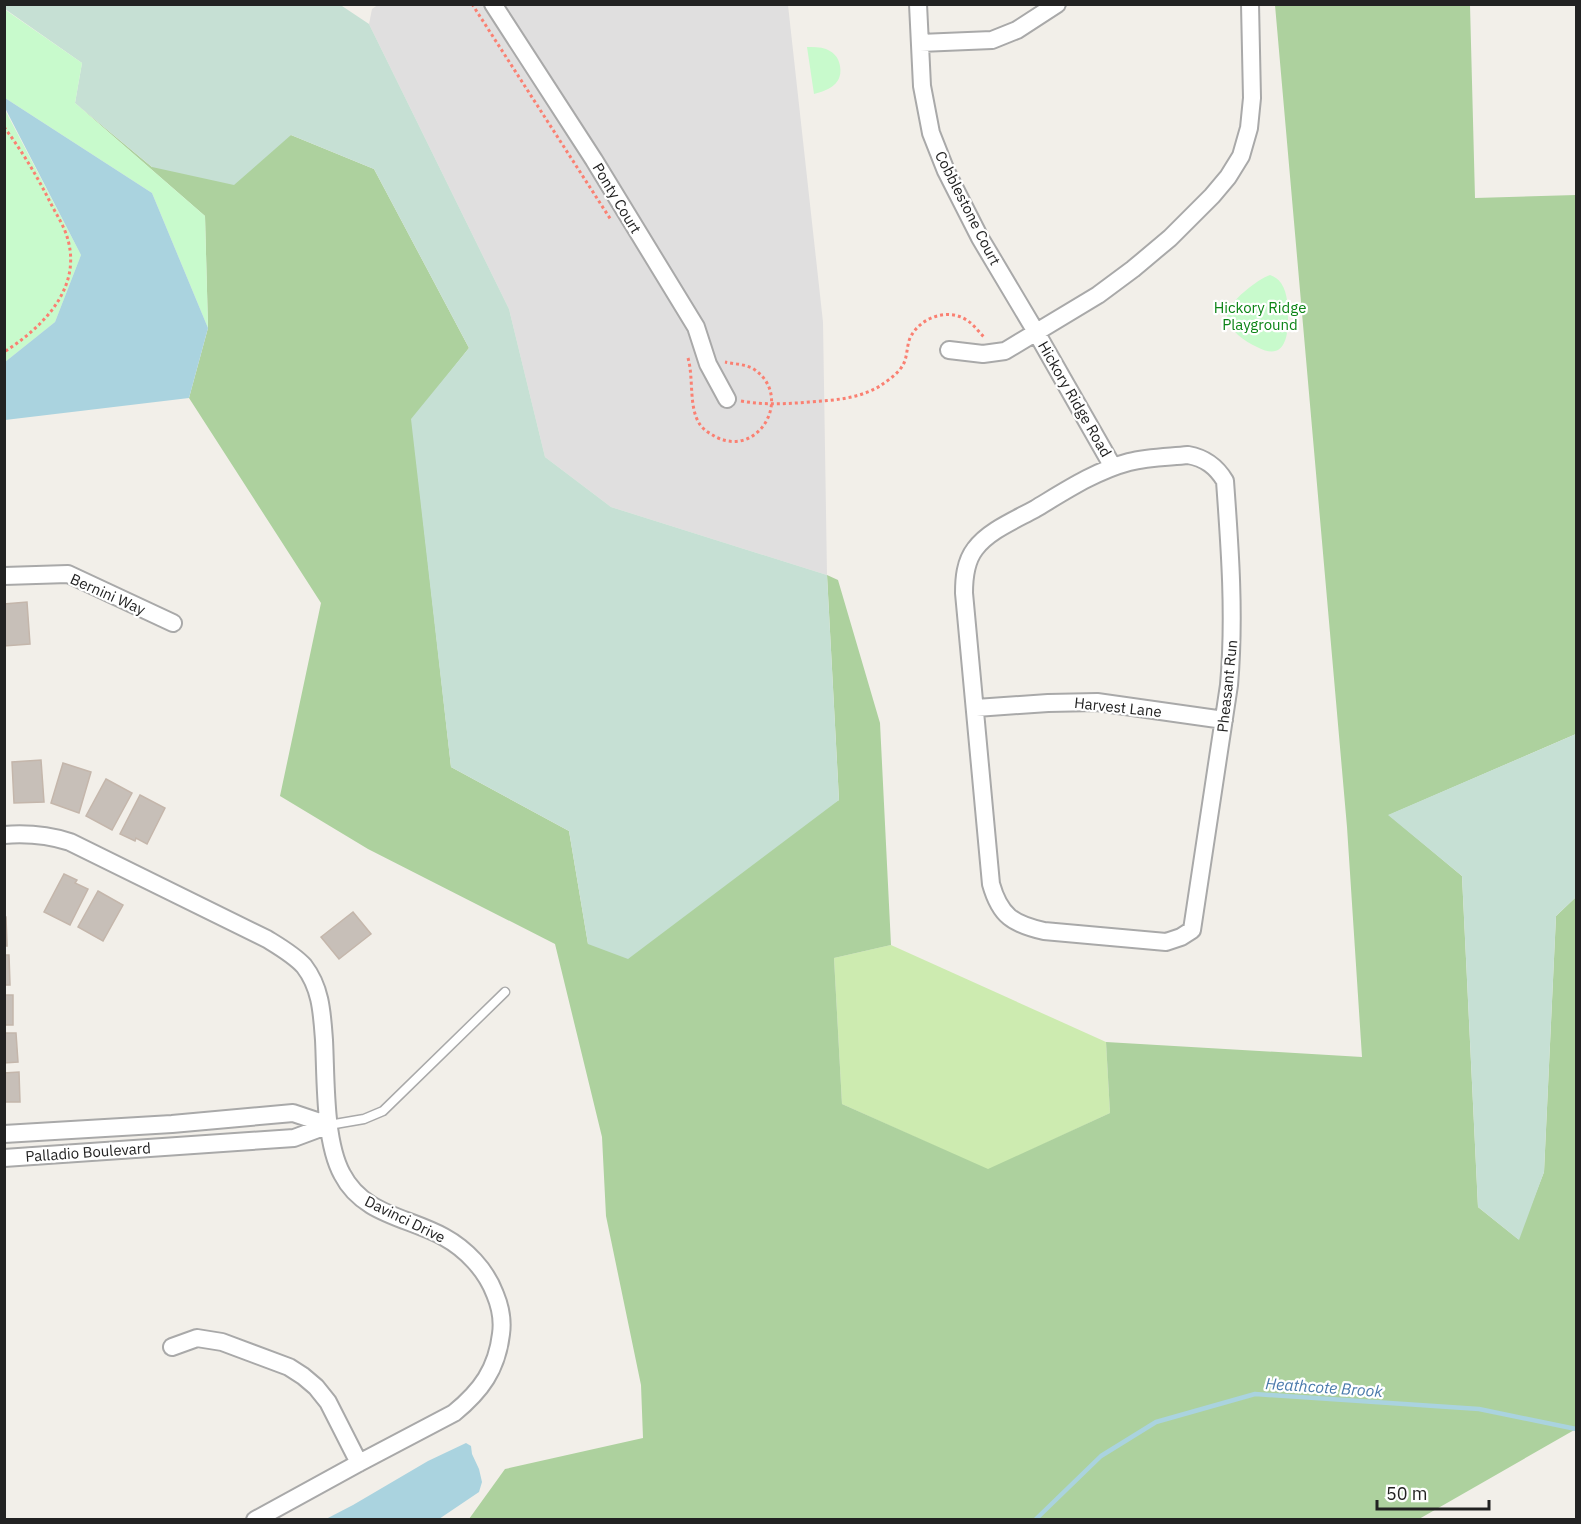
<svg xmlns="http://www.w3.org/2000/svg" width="1581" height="1524" font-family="'IBM Plex Sans',sans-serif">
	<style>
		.residential { fill: #e0dfdf }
		.grass { fill: #cdebb0 }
		.forest { fill: #add19e }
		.wetland { fill: #c6e0d4 }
		.park { fill: #c8facc }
		.water { fill: #aad3df }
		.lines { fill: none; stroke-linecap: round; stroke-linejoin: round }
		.stream { stroke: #aad3df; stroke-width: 4.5 }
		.building { fill: #c7bfb8; stroke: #c4b6ab; stroke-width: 1.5 }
		.lane-casing { stroke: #a9a9a9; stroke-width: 11 }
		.street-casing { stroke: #a9a9a9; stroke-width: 20 }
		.path { stroke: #fa8072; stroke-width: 3; stroke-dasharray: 3 3; stroke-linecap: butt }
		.lane { stroke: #fff; stroke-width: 8 }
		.street { stroke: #fff; stroke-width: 16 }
		.labels { text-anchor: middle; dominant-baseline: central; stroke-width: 4.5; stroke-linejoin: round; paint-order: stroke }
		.street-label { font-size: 15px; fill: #222; stroke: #fff }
		.park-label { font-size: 15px; fill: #0c8416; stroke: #fff }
		.water-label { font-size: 16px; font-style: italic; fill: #4a7aab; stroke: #fff }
	</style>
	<rect width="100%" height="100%" fill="#f2efe9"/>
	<path class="residential" d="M379 4 788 5 823 322 827 575 611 507 545 457 509 309 369 24 372 9Z"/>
	<path class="grass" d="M891 945 1106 1042 1110 1113 988 1170 842 1104 834 958Z"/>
	<path class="forest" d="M1275 5H1470L1475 198 1576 195V734L1389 815 1462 876 1478 1207 1518 1239 1544 1172 1556 916 1576 897V1429L1419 1519H469L505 1469 643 1438 641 1385 606 1216 602 1137 555 944 368 849 280 796 321 603 189 398 208 328 205 216 75 103 152 167 291 135 374 169 469 348 412 420 451 767 569 831 588 944 839 800 827 575 838 580 880 723 891 945 834 958 842 1104 988 1169 1110 1113 1106 1042 1362 1057 1347 827Z"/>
	<path class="wetland" d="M5 4H339L369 24 509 309 545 457 611 507 827 575 839 800 628 959 588 944 569 831 451 767 411 419 469 348 374 169 291 135 234 185 152 167 75 103 82 63 5 9Z
		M1576 734V897L1556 916 1544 1172 1519 1240 1478 1207 1462 876 1388 815Z"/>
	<path class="park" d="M4 9 82 63 75 103 205 216 208 328 152 193 5 98Z
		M807 47C813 47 820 47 826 49 833 52 837 56 839 62 845 82 831 90 814 94Z
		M4 108 81 255 55 322 5 362Z
		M1270 275C1275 277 1278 279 1281 283 1288 293 1288 308 1288 319 1288 340 1283 361 1257 347 1250 344 1244 340 1238 335 1233 330 1226 323 1227 315 1228 302 1258 279 1270 275Z"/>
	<path class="water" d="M5 98 152 193 208 328 189 398 5 420V362L55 322 81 255 5 108Z
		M466 1443 471 1446 472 1454 479 1469 482 1482 479 1492 439 1519H326L353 1505 428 1461Z"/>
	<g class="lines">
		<path class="stream" d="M1035 1520 1101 1456 1156 1422 1255 1394 1479 1409 1576 1429"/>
	</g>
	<path class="building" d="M27 602 30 644 4 646V604Z
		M41 760 44 802 14 803 12 762Z
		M63 763 91 772 79 813 51 803Z
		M106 779 132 793 112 830 86 816Z
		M140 795 165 808 147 844 136 838 135 841 120 834Z
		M64 874 77 880 75 883 88 889 70 925 44 912Z
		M98 891 123 905 103 941 78 927Z
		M353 912 371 934 339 959 321 937Z
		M4 917H6L7 946H4Z
		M4 955H9L10 985H4Z
		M4 995H13V1025H4Z
		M4 1033H16L18 1062 4 1063Z
		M19 1072 20 1102H4V1073Z"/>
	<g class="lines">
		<g class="lane-casing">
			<path id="lane" d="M329 1125 364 1119 383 1111 505 992"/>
		</g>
		<g class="street-casing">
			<path id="street" d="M493 4 594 160 696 327 708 364 727 399
				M918 4 922 86 931 133 946 171 980 238 1036 332 1113 467
				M920 43 992 40 1017 30 1057 4
				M949 350 983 354 1005 351 1098 295 1133 269 1170 238 1212 196 1228 177 1241 156 1249 128 1252 98 1250 4
				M1188 455C1205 458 1216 466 1225 481 1230 549 1235 617 1229 685L1192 930 1181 937 1166 942 1044 931C1013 924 1000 916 991 884L964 593C964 579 965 562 975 549 988 531 1015 520 1035 509 1065 491 1095 471 1129 462 1148 457 1169 457 1188 455Z
				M4 576 68 574 173 623
				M976 708 1048 703 1097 702 1224 720
				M4 835C28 833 48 835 70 842L267 939C280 947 294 955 304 966 321 988 322 1013 324 1040 326 1078 324 1141 342 1174 363 1215 408 1217 444 1237 466 1249 486 1270 495 1294 500 1306 503 1320 501 1334 497 1369 481 1391 454 1413L359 1463 255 1520
				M4 1134 172 1124 293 1113 329 1125
				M4 1158 294 1138 329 1125
				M172 1347 197 1338 222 1342 289 1367 303 1376 316 1387 328 1402 359 1463"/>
		</g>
		<path class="path" d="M472 4 611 220
			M4 127C22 151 37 176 50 202 55 212 61 221 65 231 86 284 45 326 4 352
			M688 358C694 379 688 409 701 426 705 431 711 434 716 437 760 459 795 394 752 368 743 364 734 364 725 362
			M741 401C764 405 786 404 809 402 835 400 858 399 880 386 887 381 896 375 901 368 908 359 906 348 910 338 920 317 949 307 968 321 974 325 979 332 984 337"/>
		<use href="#lane" class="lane"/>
		<use href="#street" class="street"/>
	</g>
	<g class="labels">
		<g class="street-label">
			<text transform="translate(617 198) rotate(59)">Ponty Court</text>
			<text transform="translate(968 208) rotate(63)">Cobblestone Court</text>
			<text transform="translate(1075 399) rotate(60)">Hickory Ridge Road</text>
			<text transform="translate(108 594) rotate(24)">Bernini Way</text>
			<text transform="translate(1227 686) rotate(-84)">Pheasant Run</text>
			<text transform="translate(1118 707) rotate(6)">Harvest Lane</text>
			<text transform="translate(88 1152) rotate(-4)">Palladio Boulevard</text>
			<text transform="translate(405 1219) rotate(26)">Davinci Drive</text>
		</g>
		<g class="park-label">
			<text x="1260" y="307">Hickory Ridge<tspan x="1260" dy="17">Playground</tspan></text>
		</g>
		<g class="water-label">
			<text transform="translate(1324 1387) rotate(4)">Heathcote Brook</text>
		</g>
	</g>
	<rect width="1581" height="1524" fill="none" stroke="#222222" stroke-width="12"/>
	<path d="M1377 1500v9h112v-9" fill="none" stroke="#222222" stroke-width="3"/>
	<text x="1386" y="1500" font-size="18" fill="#222222" stroke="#ffffff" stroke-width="4.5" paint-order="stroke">50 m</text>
</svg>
